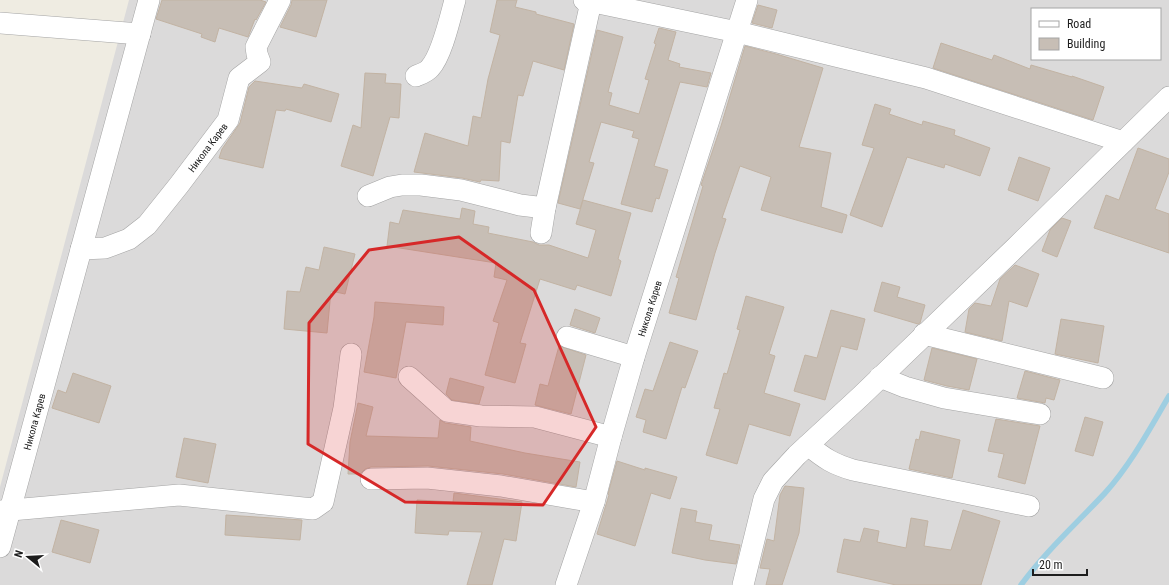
<svg xmlns="http://www.w3.org/2000/svg" width="1169" height="585" font-family="'Roboto Condensed',sans-serif">
	<style>
		.residential { fill: #dbdada; fill-rule: evenodd }
		.lines { fill: none; stroke-linecap: round; stroke-linejoin: round }
		.stream { stroke: #9ecee1; stroke-width: 5.5 }
		.building { fill: #c7beb5; stroke: #c2b3a3 }
		.street-casing { stroke: #a4a4a4; stroke-width: 22 }
		.street { stroke: #fff; stroke-width: 21 }
		.marked { fill: #d62828; fill-opacity: 0.2; stroke: #d62828; stroke-width: 3; stroke-linejoin: round }
		.labels { text-anchor: middle; dominant-baseline: central; stroke-width: 3.5; stroke-linejoin: round; paint-order: stroke }
		.street-label { font-size: 10px; fill: #1d1d1d; stroke: #fff }
	</style>
	<rect width="100%" height="100%" fill="#efece2"/>
	<path class="residential" d="M129 0H1169V585H0V487ZM1032 9H1160V59H1032Z"/>
	<g class="lines">
		<path class="stream" d="M1021 585C1046 551 1077 523 1105 493 1131 464 1149 430 1169 396"/>
	</g>
	<path class="building" d="M162 0H260L266 2 256 20 255 19 248 37 219 28 215 42 201 37 202 34 156 19Z
		M292 0H327L316 37 280 27 291 5Z
		M497 0H517L515 7 536 12V14L574 24 564 70 533 61 523 96 518 95 510 143 501 141 499 181 481 180 480 182 462 178 414 172 425 133 468 146 473 116 481 118 488 79 500 35 490 32Z
		M758 5 777 10 772 28 752 23Z
		M659 28 676 32 668 60 680 64 679 67 711 73 707 87 680 82 654 166 668 170 659 199 656 198 652 212 621 204 639 139 632 137 634 131 601 122 589 162 594 163 580 209 558 203 597 30 623 37 608 92 612 93 609 105 639 114 649 80 645 79 656 44 654 43Z
		M941 43 992 60 994 55 1030 69 1031 65 1072 77V76L1104 87 1093 120 933 68Z
		M745 46 776 54 823 68 799 147 831 153 821 207 847 215 842 233 761 210 771 177 740 166 722 218 726 219 715 253 696 320 669 313 679 278 676 277 703 186 701 185 721 126Z
		M365 73 386 74 385 83 401 84 399 118 390 117 373 176 341 166 353 125 361 128Z
		M255 81 302 88 304 84 339 94 331 122 286 109 285 111 276 110 263 168 219 158 222 149 240 123 249 87Z
		M875 104 891 109 889 114 922 125 923 121 955 130 954 135 990 148 980 176 945 164 944 168 907 157 882 227 850 215 874 148 862 145Z
		M1138 148 1169 159V172L1155 209 1169 214V253L1094 228 1106 195 1119 200Z
		M1019 157 1050 168 1038 201 1008 190Z
		M583 200 631 213 618 259 621 261 611 296 577 285 575 290 540 279 520 343 526 344 515 383 485 375 499 323 493 321 507 280 494 277 496 263 387 246 390 222 399 224 403 210 460 219 462 208 475 211 473 224 489 227 488 233 533 242 539 245H549L588 258 596 230 576 224Z
		M1062 218 1071 221 1057 257 1042 251 1050 230Z
		M324 247 355 254 345 294 331 291 327 333 284 329 287 291 300 292 306 267 319 270Z
		M1015 265 1039 274 1027 307 1009 301 1002 341 965 332 969 309 975 303 991 306 1000 279Z
		M882 282 900 287 897 297 925 305 920 323 918 324 874 311Z
		M746 296 784 307 769 354 775 356 764 393 800 404 790 436 749 424 737 464 706 455 720 409 714 408 724 373 727 374 740 330 737 329Z
		M375 302 444 307 443 325 406 322 396 378 364 372 374 317Z
		M575 309 600 318 595 333 570 325Z
		M831 310 865 319 857 350 841 346 825 400 794 391 805 355 817 358Z
		M1061 319 1104 326 1098 363 1055 354Z
		M670 342 698 351 685 388 682 387 666 439 643 432 646 420 636 417 645 389 653 391Z
		M559 346 586 355 571 414 535 405 540 384 548 386Z
		M932 348 977 359 969 390 947 386 924 380Z
		M1025 371 1060 380 1054 400 1046 398 1045 403 1017 398Z
		M73 373 111 386 99 423 52 408 58 390 66 393Z
		M450 378 484 387 479 404 452 400 446 394Z
		M358 403 373 407 366 436 438 438 440 420 445 423 471 427 470 441 525 453 580 462 576 487 503 474 428 466 371 467 365 469 360 474H348L350 442Z
		M1085 417 1103 422 1093 456 1075 451Z
		M996 419 1040 426 1025 484 998 477 1004 454 988 451Z
		M921 431 960 440 952 478 909 469 916 439 919 440Z
		M184 438 216 444 208 483 176 477Z
		M617 461 645 470V468L677 477 670 499 651 493 635 546 597 534 609 495 608 494Z
		M785 486 804 488 799 533 782 585H766L770 569 760 568 767 539 774 541 780 495Z
		M454 493 522 502 516 541 504 539 492 585H467L482 532 449 531 448 535 415 533 417 500 453 502Z
		M681 508 697 511 695 522 712 525 709 540 740 545 736 564 705 560 672 553Z
		M963 510 1000 521 981 585H896L837 572 844 539 860 542 864 528 879 531 877 542 906 548 911 518 928 521 924 546 951 550Z
		M226 515 302 520 300 540 225 535Z
		M61 520 99 530 90 563 52 552Z"/>
	<g class="lines">
		<g class="street-casing">
			<g id="street">
				<path d="M584 0 737 32 926 78 1123 142"/>
				<path d="M0 23 140 34"/>
				<path d="M416 76C421 74 427 72 430 68 442 55 450 18 455 0"/>
				<path d="M368 196 390 187 402 185H421L461 190 520 205 545 208"/>
				<path d="M541 233 545 208 591 2"/>
				<path id="s1" d="M81 249 105 248 129 239 147 225 179 185 228 120 239 78 260 62 257 54 256 47 280 0"/>
				<path d="M924 334 1103 378"/>
				<path d="M567 337 634 357"/>
				<path d="M409 377 447 411 481 416 535 417 611 437"/>
				<path d="M880 377 905 387 944 398 1040 414"/>
				<path d="M808 445C825 459 833 464 853 470L1029 506"/>
				<path d="M371 479 427 478 501 486 594 502"/>
				<path d="M0 511 179 495 313 509 323 502 344 408 351 354"/>
				<path id="s2" d="M0 547 149 0"/>
				<path id="s3" d="M566 585 594 502 611 437 634 357 747 0"/>
				<path d="M743 585 764 499 773 481 797 455 861 396 1014 249 1169 97"/>
			</g>
		</g>
		<use href="#street" class="street"/>
	</g>
	<path class="marked" d="M459 237 534 290 596 427 543 505 405 502 308 444 309 323 369 250Z"/>
	<g class="labels">
		<g class="street-label">
			<text stroke="none"><textPath href="#s1" startOffset="171">Никола Карев</textPath></text>
			<text stroke="none"><textPath href="#s3" startOffset="289">Никола Карев</textPath></text>
			<text stroke="none"><textPath href="#s2" startOffset="130">Никола Карев</textPath></text>
		</g>
	</g>
	<rect x="1031" y="8" width="130" height="52" fill="#ffffff" stroke="#a5a5a5"/>
	<rect x="1039" y="21" width="20" height="6" fill="#ffffff" stroke="#a5a5a5"/>
	<text x="1067" y="28" font-size="12" fill="#1d1d1d">Road</text>
	<rect x="1039" y="38" width="20" height="12" fill="#c7beb5" stroke="#a5a5a5"/>
	<text x="1067" y="48" font-size="12" fill="#1d1d1d">Building</text>
	<g transform="translate(28 557) rotate(288)" stroke="#ffffff" stroke-width="3" paint-order="stroke">
	<path d="M0-3L7 15L0 10L-7 15Z" fill="#1d1d1d"/>
	<text y="-6" font-size="11" font-weight="bold" text-anchor="middle" fill="#1d1d1d">N</text>
	</g>
	<path d="M1033 569v6h54v-6" fill="none" stroke="#1d1d1d" stroke-width="2"/>
	<text x="1039" y="569" font-size="12" fill="#1d1d1d" stroke="#ffffff" stroke-width="3" paint-order="stroke">20 m</text>
</svg>
